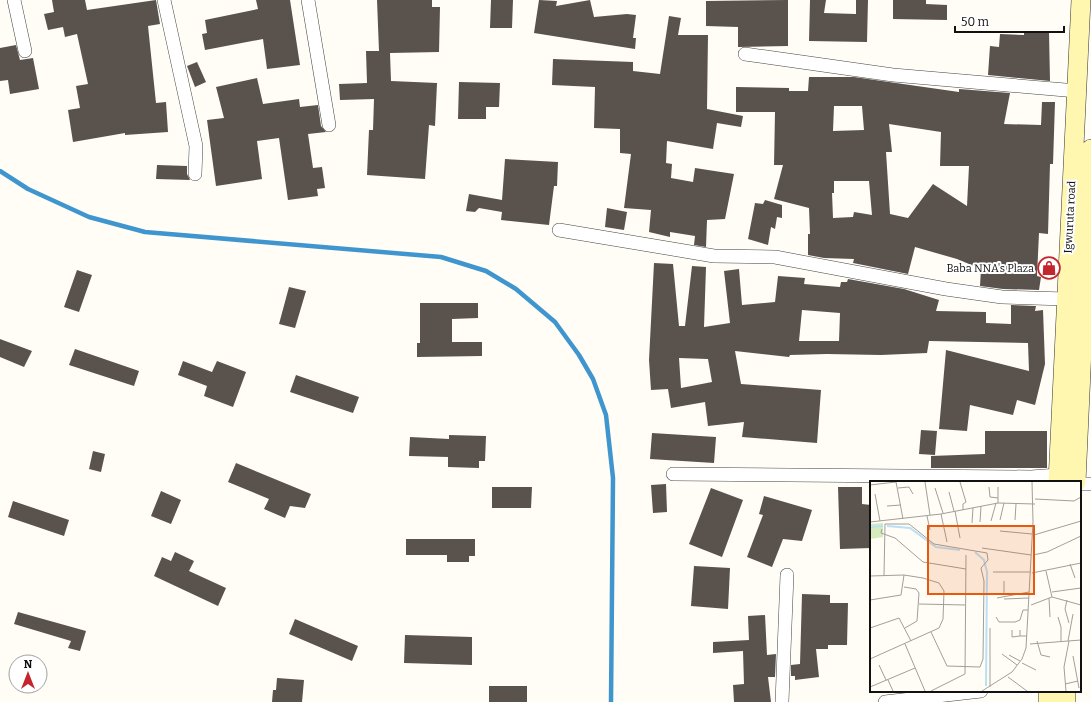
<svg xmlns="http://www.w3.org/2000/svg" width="1091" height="702" font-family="Bitter,serif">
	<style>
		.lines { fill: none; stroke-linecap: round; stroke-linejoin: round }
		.stream { stroke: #3f96cf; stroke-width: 4.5 }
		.building { fill: #5a524d; fill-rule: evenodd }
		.street-casing { stroke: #444; stroke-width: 14 }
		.secondary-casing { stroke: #333; stroke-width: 20 }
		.street { stroke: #fff; stroke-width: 13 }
		.secondary { stroke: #fff6b0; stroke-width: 19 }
		.labels { text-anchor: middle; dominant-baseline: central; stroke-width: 4; stroke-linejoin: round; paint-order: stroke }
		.street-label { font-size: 11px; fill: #111; stroke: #fff }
		.poi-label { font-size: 11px; fill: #111; stroke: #fff; text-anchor: end }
		.inset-river { fill: none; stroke: #b9e0f7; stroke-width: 2 }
		.inset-road { fill: none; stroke: #a09f9a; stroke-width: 1 }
		.view { fill: #e8590c; fill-opacity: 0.15; stroke: #e8590c; stroke-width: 2 }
		.inset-edge { fill: none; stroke: #111; stroke-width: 2 }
	</style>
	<rect width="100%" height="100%" fill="#fffdf5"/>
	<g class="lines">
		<path class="stream" d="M0 171 28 189 89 217 145 232 441 257 486 271 516 289 555 322 579 355 593 379 606 415 613 478 611 702"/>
	</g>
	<path class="building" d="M52 0H85L87 10 156 0 160 24 148 26 156 103 166 102 168 132 125 135V133L73 142 68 110 80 108 76 86 88 84 77 34 65 37 63 27 48 30 44 14 54 12Z
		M256 0H290L300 65 267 69 263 39 205 50 202 34 207 33 205 20 258 9Z
		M377 0H432V7H440L439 52 390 53 391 81 437 83 435 126 429 125 425 179 367 175 369 130H373L374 99 340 100 339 84 367 83 366 51H379Z
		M491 0H513L512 28H490Z
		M539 0 557 1 556 6 590 0 594 17 627 14 636 15 633 38H636L635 49 534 33Z
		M788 0V46L738 47V27L706 26V1Z
		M810 0H826L824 13 856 14V0H868L867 42 809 41Z
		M893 0H926V4L947 5V20L893 19Z
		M669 16 681 18 678 35H708L707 109 743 116 741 127 717 123 713 149 667 141 666 163 672 164 671 178 693 182 695 168 734 174 725 219 707 220 706 247 694 245 695 236 670 232V237L649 232 651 210 624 208 631 154 620 153V129L594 128 595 87 552 85 553 59 633 62V71L660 74Z
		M1024 32H1049L1050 81 988 75 990 46 999 47 1000 34 1024 35Z
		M16 45 20 60 33 58 39 89 10 94 8 80 0 81V48Z
		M197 62 206 82 195 87 187 66Z
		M809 77H854L959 92V89L1010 93 1004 124 1041 125 1042 102H1055L1053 164H1050L1048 234 1039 233 1037 276 1041 277 1039 290 1003 289 980 286 981 269 957 259 915 247 908 274 853 263 854 259 824 258 808 255V234H810L809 208 774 199 783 165H774L775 112H736V87L789 88V91H808ZM834 106H862L864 130 833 131ZM889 124 941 132 940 166H969L967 206 933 184 908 218 890 214 886 152H892ZM834 181H869L872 215 854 212 853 217 833 218 832 193H834Z
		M257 78 263 104 299 99 300 107 318 105 321 126 326 132 308 134 313 168 322 167 325 188 317 189 318 196 288 200 279 138 257 141 262 179 216 186 207 120 224 118 216 87Z
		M459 82 500 83 499 107H486V119H458Z
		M505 159 558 162 557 186H554L549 225 501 220 502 212 479 208 475 212 466 211 469 194 502 200Z
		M157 165 187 166V174L190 180 156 179Z
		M765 200 782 205V218L777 217 775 229 771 227 768 245 748 239 755 203 763 204Z
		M607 208 627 212 624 230 605 227Z
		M654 263 673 264 679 326H685L692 266 706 267 704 327 730 323 724 271 739 269 742 305 775 302 778 276 805 278 804 284 840 287 841 282H847L848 279 904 289 939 300 936 311 986 312V323L1011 324V305L1036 306 1035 311 1043 310 1045 364 1035 405 1017 400 1013 415 970 405 967 431 939 429 946 350 1029 371 1028 343 929 341 927 353 881 355 827 354 790 355 789 357 735 351 741 384 821 390 817 443 742 437 744 422 708 426 705 402 671 408 668 389 651 390 649 360ZM802 310 840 313 839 341H799ZM679 358 708 359 712 382 681 388Z
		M77 270 92 275 79 312 64 307Z
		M289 287 306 291 295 328 279 324Z
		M420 303H478V318L452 319V342H482V356L417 357V343H420Z
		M0 339 32 351 24 367 0 357Z
		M75 349 139 371 134 386 69 365Z
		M183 361 212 372 217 361 246 372 233 407 204 396 207 386 178 375Z
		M296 375 359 397 353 413 290 392Z
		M921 430 937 431 935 455 919 454Z
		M985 431H1047V468H931V456L985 454Z
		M652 433 716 437 714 463 650 459Z
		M449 435 486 436 485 461H479V468L448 467V457L409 456 410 437 449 439Z
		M93 451 105 454 101 472 89 469Z
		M236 463 311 494 305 508 290 506 285 518 264 509 269 499 228 482Z
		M666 484 667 512 653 513 651 485Z
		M492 487H532L531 508H492Z
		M838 487H862V504L871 505V548L840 549Z
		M711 488 743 500 722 557 689 544Z
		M161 491 181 500 171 524 151 516Z
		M764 496 812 510 802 541 783 539 772 567 747 557 763 515 759 514Z
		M13 501 69 520 64 536 8 517Z
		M406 539H475V556H469V562H447V555H406Z
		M175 552 194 561 189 571 226 588 218 606 154 576 162 557 171 561Z
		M694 566 730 568 728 609 691 606Z
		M802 594 830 595V603H848L847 645H828V649H816L819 677 795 680V676H791V665L800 664Z
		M18 612 86 631 80 651 68 648 71 641 14 624Z
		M765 615 767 655 776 654 775 677H768L771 702H734L733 685 744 684 743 651 713 653V642L749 640 748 616Z
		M295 619 358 646 352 661 289 634Z
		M405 635 472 637V665L404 663Z
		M277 678 304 680 302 702H272L273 690H276Z
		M489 686H527V702H489Z"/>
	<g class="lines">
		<g class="street-casing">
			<path id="street" d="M14 0 25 51
				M164 0 196 146 195 174
				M308 0 329 125
				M745 54 893 75 1077 91
				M559 230 714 256 775 257 946 289 1002 297 1066 299
				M673 474 1031 477 1058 475
				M1080 484H1091
				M782 702 787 575
				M885 702 981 691"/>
		</g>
		<g class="secondary-casing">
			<path id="secondary" d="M1058 482 1081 0
				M1076 482 1091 149
				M1048 702V691
				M1066 702V691"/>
		</g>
		<use href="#street" class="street"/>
		<use href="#secondary" class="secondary"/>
	</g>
	<defs>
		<g id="shop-ring" transform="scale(1.15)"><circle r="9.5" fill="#fff" stroke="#c4262e" stroke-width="1.5"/><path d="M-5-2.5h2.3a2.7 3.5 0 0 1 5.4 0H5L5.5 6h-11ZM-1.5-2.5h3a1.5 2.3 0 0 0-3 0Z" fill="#c4262e"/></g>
	</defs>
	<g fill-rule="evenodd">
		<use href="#shop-ring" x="1049" y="268"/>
	</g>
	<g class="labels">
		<g class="street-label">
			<text transform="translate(1070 217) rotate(-87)">Igwuruta road</text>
		</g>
		<g class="poi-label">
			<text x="1034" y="268">Baba NNA's Plaza</text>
		</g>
	</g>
	<g transform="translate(870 481)">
		<rect width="211" height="211" fill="#fffdf5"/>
		<path d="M13 42V56L0 58V43Z" fill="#d5ebbd"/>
		<path class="inset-river" d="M17 45 40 47 66 66 90 69M0 46 13 45M105 71 114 79 117 91 116 205"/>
		<path class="inset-road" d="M26 1 33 38M55 1 60 34M90 1 96 21 93 23V29M0 4 26 1M119 6 120 16 128 17M28 7 39 6 43 13M65 7 73 32M79 11 84 30M5 13 10 40M165 18 204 20 211 16M128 22V6M17 25 31 24M85 30 90 57M71 33 77 61M57 35 60 49M130 39 134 22M145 39 146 23M121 40 126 22M0 41 71 33 128 22 165 23M110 41 111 25M102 42 103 27M12 48 11 52 25 57 53 81 96 88M130 50 162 53M164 54 211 40M112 67 161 74M163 74 177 71 211 55M200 83 205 97M176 90 182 116M123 91H160M162 92 211 82M0 95 34 94 53 97 69 102 74 110 73 138 69 147 0 178M14 95 15 43H39L64 63 117 72 118 79 111 87 114 100 113 178 110 186 77 185 61 151M34 106 46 108 49 112 47 140 35 147M182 111 211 107M134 114V100M127 117 159 111M179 117 180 136M134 118 159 117M0 119 31 114 34 94M197 119 195 128 199 142M49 123 95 124M161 124 182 116 211 124M126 136 129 141H145L150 139 153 129H158M188 136 191 146V160M0 147 29 137 41 160M142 149V156L150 155M150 149V155H157M167 160 171 174 180 176M198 160 203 133M35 163 55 210M160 163 211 159M132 173 147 184M139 174 150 180M203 175 209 207M152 182 166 189M9 184 16 199M138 196 157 210M18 199 23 210M195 203 208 200M0 206 45 187M120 206V147M61 210 95 193 96 74M112 210 142 191 152 178 156 167 163 41 162 1M196 210 194 186 199 160"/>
		<path class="view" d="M58 45H164V113H58Z"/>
		<rect width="211" height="211" class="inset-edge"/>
	</g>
	<g transform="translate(28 674)"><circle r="19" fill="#ffffff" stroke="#a0a0a0"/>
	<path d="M0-3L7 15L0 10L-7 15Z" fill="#c4262e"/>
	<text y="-6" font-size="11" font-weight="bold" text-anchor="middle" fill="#111111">N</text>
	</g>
	<path d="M955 26v6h109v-6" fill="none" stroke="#111111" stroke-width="2"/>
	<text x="961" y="26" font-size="12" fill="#111111" stroke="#ffffff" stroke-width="3" paint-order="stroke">50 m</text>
</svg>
